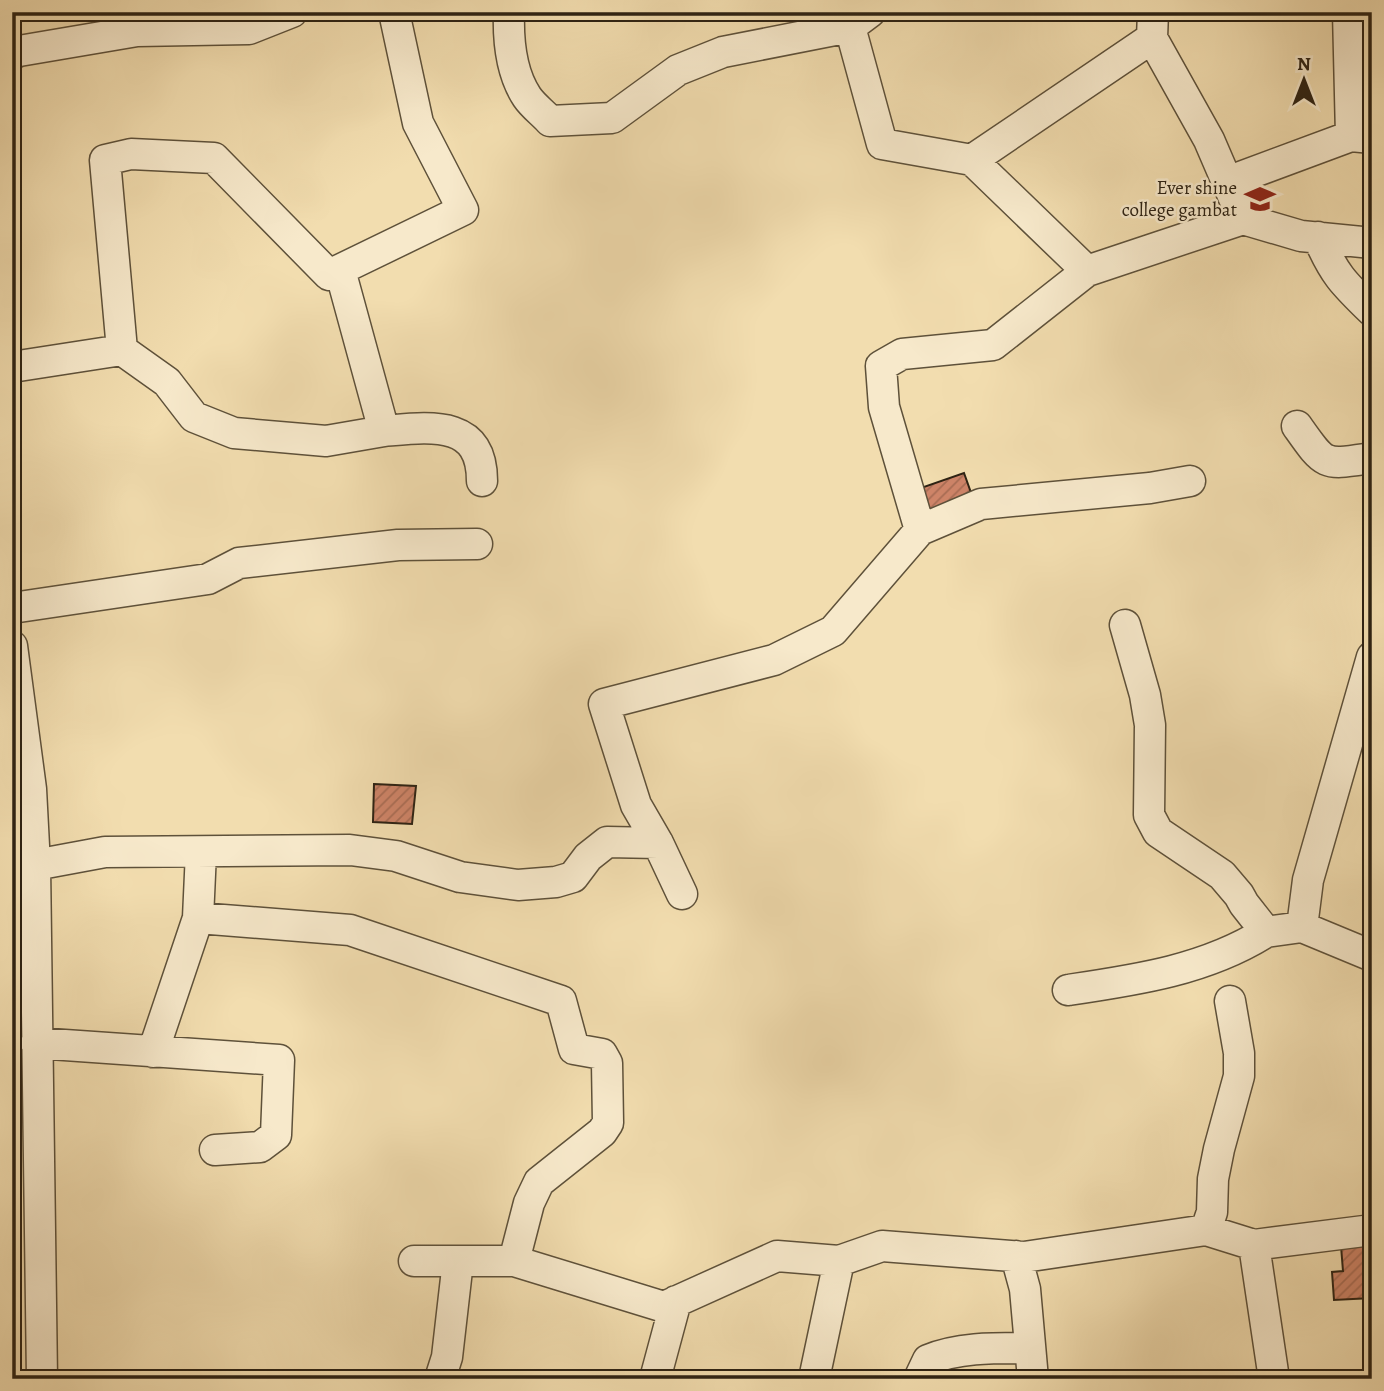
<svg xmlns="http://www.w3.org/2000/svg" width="1384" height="1391" font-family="Alegreya,serif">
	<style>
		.building { fill: url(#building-hatch); stroke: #2d2213; stroke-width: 2 }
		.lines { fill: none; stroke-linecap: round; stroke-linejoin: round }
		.street-casing { stroke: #5e513a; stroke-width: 33 }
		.street { stroke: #f7e9cb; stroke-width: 30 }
		.labels { text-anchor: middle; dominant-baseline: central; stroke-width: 5; stroke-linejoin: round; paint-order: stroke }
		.poi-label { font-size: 19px; fill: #2d2213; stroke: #f7e9cb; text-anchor: end }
	</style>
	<defs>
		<pattern id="building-hatch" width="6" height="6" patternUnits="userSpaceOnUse" patternTransform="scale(1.75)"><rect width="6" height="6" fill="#ce8468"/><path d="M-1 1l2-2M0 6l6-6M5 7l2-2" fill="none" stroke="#a86c54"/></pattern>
	</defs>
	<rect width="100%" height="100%" fill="#f2ddaf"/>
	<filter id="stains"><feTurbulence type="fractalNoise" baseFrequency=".00286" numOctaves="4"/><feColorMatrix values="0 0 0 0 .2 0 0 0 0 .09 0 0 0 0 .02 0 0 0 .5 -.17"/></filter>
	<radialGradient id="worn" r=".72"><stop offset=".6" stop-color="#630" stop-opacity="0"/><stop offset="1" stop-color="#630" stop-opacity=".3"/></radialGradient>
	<path class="building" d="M964 473 975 504 926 521 915 490Z
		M374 784 416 786 412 824 373 822Z
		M1369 1245 1372 1298 1334 1300 1332 1272 1343 1271 1341 1246Z"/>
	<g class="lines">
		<g class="street-casing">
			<path id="street" d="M509 12C508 41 511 73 527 97 533 106 543 113 550 121L612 118 678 70 723 52 850 27 870 12
				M1348 12 1351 136
				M850 27 882 144 972 160 1152 38 1153 12
				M1152 38 1209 140 1243 219
				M12 54 19 51 137 31 249 29 292 12
				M972 160 1087 271 1243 219 1301 236 1372 243
				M1227 182 1351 136 1372 138
				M1318 237C1334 274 1343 283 1372 311
				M1087 271 993 345 902 354 881 366 884 407 920 530 981 504 1150 488 1190 481
				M122 350 167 382 194 417 234 433 326 441 384 431 340 270
				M12 367 122 350 105 160 131 154 214 158 329 275 463 210 418 123 394 12
				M1297 426C1326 467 1323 465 1372 458
				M384 431C430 427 482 419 482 481
				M12 608 208 579 239 563 398 545 477 544
				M1125 625 1145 695 1150 725 1149 815 1158 832 1222 875 1239 895 1244 904 1266 932 1302 927 1372 956
				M12 646 31 789 35 865 42 1379
				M35 865 105 852 350 850 396 856 460 877 518 885 556 882 573 877 588 857 607 842 658 843
				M682 894 658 843 636 805 604 704 774 660 833 631 920 530
				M198 918 350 930 561 1001 574 1049 602 1054 607 1063 608 1123 602 1132 539 1182 529 1203 514 1261
				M1302 927 1308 880 1372 657
				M1068 990C1136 980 1206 970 1266 932
				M36 1043 279 1060 276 1135 260 1147 215 1150
				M153 1052 198 918 201 852
				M1206 1230 1212 1212 1213 1179 1219 1149 1239 1076V1053L1230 1001
				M1016 1256 1025 1289 1033 1379
				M414 1261H514L664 1307 777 1256 839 1261 814 1379
				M839 1261 882 1246 1024 1257 1206 1230 1254 1245
				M440 1379 447 1357 458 1261
				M655 1379 676 1301
				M919 1379 928 1360C959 1347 997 1348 1030 1348
				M1274 1379 1254 1245 1372 1230"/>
		</g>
		<use href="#street" class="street"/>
	</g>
	<defs>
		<g id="school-bare" transform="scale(2.415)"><path d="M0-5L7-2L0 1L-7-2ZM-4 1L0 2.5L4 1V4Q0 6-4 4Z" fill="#8f2418" stroke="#f7e9cb" stroke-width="2.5" paint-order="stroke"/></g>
	</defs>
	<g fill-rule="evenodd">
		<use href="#school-bare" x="1260" y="199"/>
	</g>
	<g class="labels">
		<g class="poi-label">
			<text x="1237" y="188">Ever shine<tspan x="1237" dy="22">college gambat</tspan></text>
		</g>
	</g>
	<rect width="1384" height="1391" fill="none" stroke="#f2ddaf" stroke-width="42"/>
	<rect x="14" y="14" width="1356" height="1363" fill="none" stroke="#2d2213" stroke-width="3.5"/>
	<rect x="21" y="21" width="1342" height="1349" fill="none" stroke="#2d2213" stroke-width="2"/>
	<g transform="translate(1304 80)" stroke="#f7e9cb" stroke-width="5" paint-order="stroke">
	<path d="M0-5L12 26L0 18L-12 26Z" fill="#2d2213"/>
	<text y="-10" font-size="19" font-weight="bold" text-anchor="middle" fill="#2d2213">N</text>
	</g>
	<rect width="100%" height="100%" filter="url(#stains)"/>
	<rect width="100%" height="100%" fill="url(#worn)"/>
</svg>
